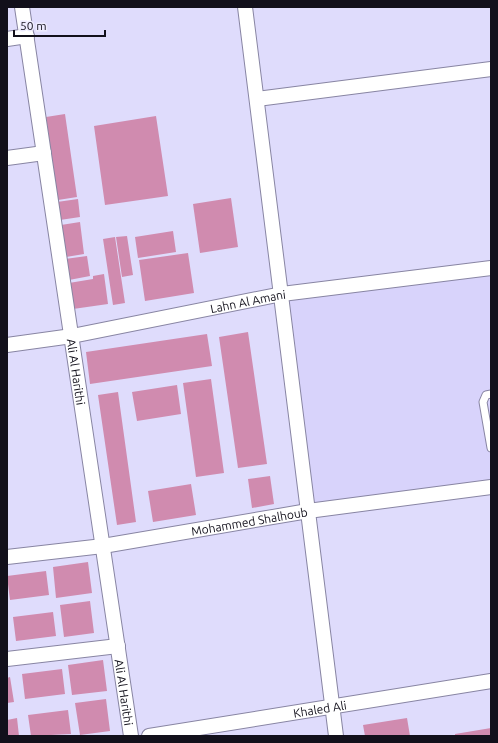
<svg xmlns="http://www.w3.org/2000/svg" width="498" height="743" font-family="Ubuntu,sans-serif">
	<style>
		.built { fill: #d8d3fb }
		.building { fill: #d08baf }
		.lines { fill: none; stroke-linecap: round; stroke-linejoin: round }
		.lane-casing { stroke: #8885a3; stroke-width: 9 }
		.street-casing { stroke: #8885a3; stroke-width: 16 }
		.lane { stroke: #fff; stroke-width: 7 }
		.street { stroke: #fff; stroke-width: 14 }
		.labels { text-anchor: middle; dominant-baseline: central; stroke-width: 3; stroke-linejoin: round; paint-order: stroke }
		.street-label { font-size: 12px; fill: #12101b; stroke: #edebfe }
	</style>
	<rect width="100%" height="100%" fill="#dfdcfc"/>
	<path class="built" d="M491 268V487L308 511 282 294Z"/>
	<path class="building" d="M65 114 77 197 58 200 46 117Z
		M156 116 168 196 105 205 94 126Z
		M231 198 238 247 200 253 193 204Z
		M78 199 80 217 60 220 57 202Z
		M80 222 84 254 66 257 61 225Z
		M173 231 176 252 138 258 135 237Z
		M127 236 133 275 122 277 116 237Z
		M115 237 125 303 113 305 103 239Z
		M188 253 194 293 145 301 139 260Z
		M87 256 90 276 69 280 65 259Z
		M104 274 108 304 73 309 69 283 93 279V276Z
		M248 332 267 464 238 468 219 337Z
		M207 334 212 366 90 384 86 352Z
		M211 379 224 473 196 477 183 383Z
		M177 385 181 414 137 421 132 392Z
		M118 392 136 522 117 525 98 395Z
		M270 476 274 504 252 508 248 479Z
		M191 484 196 515 153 522 148 491Z
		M88 562 92 593 56 598 53 567Z
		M46 571 49 595 10 600 7 576Z
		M90 601 94 633 64 637 60 605Z
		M53 612 56 636 16 641 13 617Z
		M103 660 107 691 72 695 68 665Z
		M62 669 65 694 25 699 22 674Z
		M10 677 14 702 7 703V678Z
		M106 699 110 731 80 735 75 703Z
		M68 710 71 734 31 736 28 715Z
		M17 718 19 736H7V720Z
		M407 718 410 736H365L363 725Z
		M491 728V736H455V734Z"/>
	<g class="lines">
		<g class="lane-casing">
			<path id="lane" d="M491 394 486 395 483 402 491 448"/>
		</g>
		<g class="street-casing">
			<g id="street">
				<path id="s1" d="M22 7 131 736"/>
				<path d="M245 7 336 736"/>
				<path d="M7 39 27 36"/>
				<path d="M257 99 491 69"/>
				<path d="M7 158 44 153"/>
				<path id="s2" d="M7 345 72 336 282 294 491 268"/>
				<path id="s3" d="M7 557 103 546 308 511 491 487"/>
				<path d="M7 659 118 646"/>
				<path id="s4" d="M149 736 491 681"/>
			</g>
		</g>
		<use href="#lane" class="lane"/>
		<use href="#street" class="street"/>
	</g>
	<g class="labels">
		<g class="street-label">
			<text stroke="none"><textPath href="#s2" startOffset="245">Lahn Al Amani</textPath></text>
			<text stroke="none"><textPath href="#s1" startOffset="369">Ali Al Harithi</textPath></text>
			<text stroke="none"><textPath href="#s3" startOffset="245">Mohammed Shalhoub</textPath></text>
			<text stroke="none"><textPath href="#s1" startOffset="693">Ali Al Harithi</textPath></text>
			<text stroke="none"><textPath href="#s4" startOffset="173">Khaled Ali</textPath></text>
		</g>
	</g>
	<rect width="498" height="743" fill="none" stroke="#12101b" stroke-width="16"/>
	<path d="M14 30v6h91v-6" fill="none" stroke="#12101b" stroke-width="2"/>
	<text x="20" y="30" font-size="12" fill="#12101b" stroke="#edebfe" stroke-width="3" paint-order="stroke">50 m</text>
</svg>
